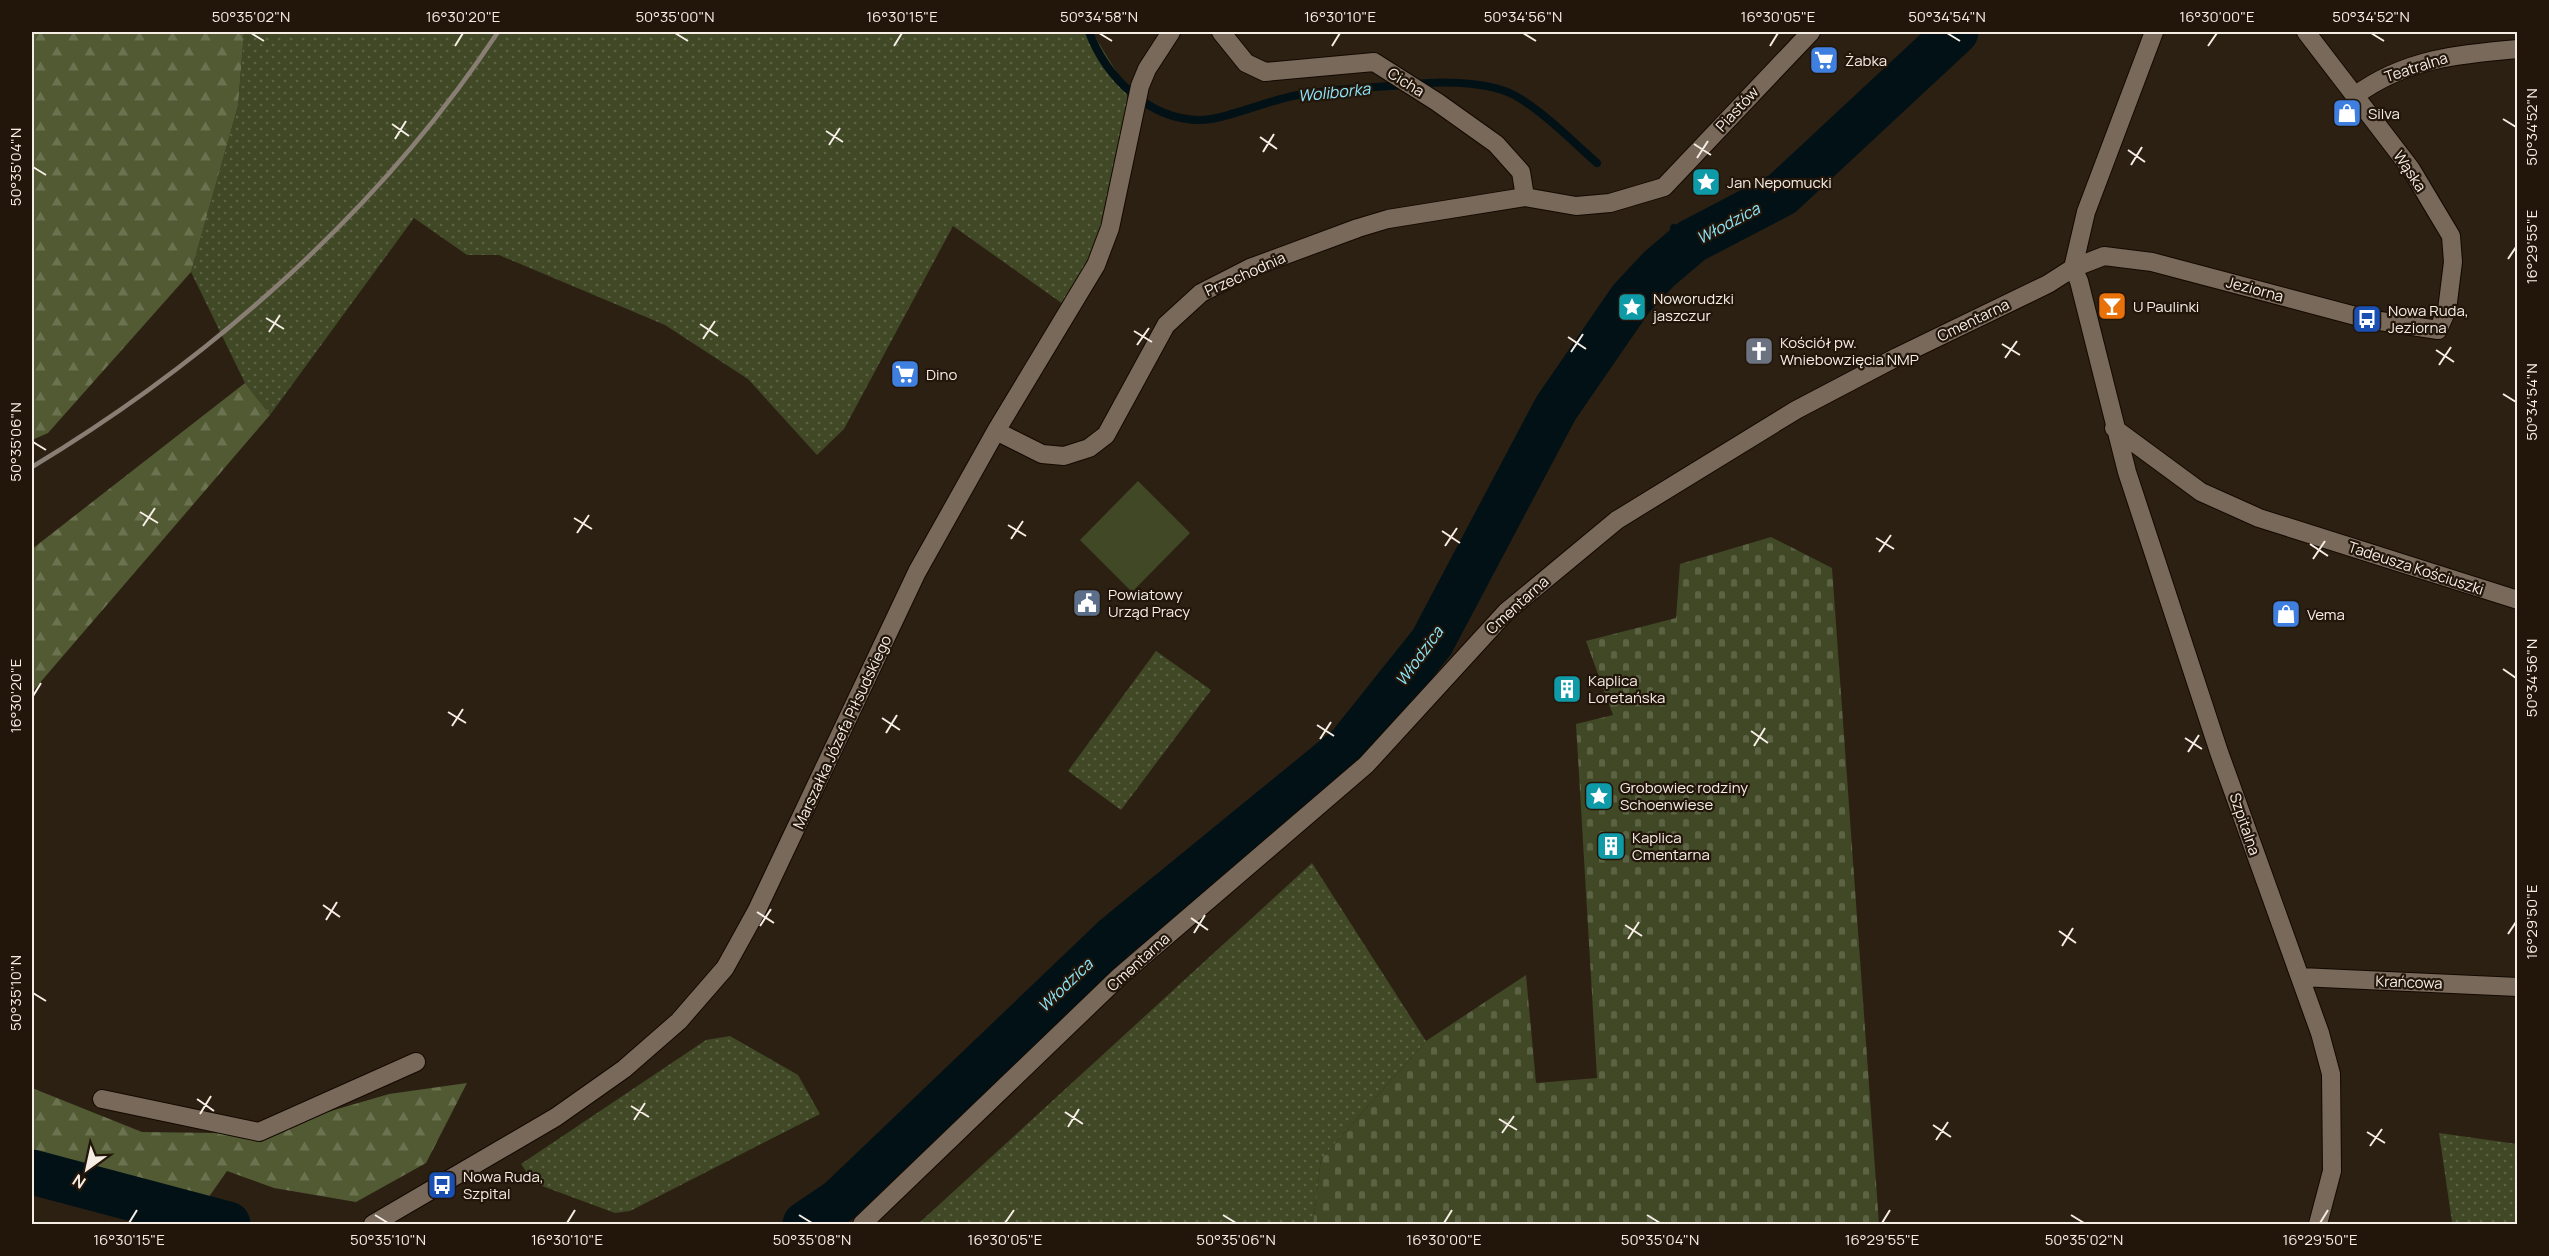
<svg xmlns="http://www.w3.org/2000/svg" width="2549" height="1256" font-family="Manrope,sans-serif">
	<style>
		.green { fill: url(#green-dots) }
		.forest { fill: url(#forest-firs) }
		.cemetery { fill: url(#cemetery-stones) }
		.pitch { fill: #404826 }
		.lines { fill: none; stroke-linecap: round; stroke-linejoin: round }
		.stream { stroke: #021116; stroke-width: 8 }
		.river { stroke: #021116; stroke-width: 45 }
		.minor-casing { stroke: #140901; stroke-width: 20 }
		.tertiary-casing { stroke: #140901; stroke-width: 20 }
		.minor { stroke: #78695b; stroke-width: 18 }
		.tertiary { stroke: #78695b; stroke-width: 18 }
		.rail { stroke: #897e74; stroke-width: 4.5 }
		.ticks { fill: none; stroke: #f6ede5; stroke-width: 2 }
		.labels { text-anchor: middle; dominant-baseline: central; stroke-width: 4.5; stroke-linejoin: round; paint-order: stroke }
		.poi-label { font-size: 15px; fill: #f6ede5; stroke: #22160a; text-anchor: start }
		.street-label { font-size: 15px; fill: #f6ede5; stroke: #22160a }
		.water-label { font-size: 16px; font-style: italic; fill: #8de7fe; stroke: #22160a }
		.neatline { fill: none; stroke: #f6ede5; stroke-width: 2 }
		.ticks-label { font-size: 15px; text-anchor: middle; fill: #f6ede5 }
	</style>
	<defs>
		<pattern id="green-dots" width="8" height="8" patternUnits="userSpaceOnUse" patternTransform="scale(1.5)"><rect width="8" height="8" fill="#404826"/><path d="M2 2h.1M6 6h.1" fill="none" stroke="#5c6345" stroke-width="1.8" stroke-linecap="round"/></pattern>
		<pattern id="forest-firs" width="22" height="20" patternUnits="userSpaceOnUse" patternTransform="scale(1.5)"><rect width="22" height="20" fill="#515a32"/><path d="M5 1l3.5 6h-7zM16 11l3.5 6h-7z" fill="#6b7250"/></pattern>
		<pattern id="cemetery-stones" width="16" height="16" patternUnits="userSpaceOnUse" patternTransform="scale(1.5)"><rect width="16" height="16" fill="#404826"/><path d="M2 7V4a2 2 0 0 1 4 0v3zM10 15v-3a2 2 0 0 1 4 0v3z" fill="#5c6345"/></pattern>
	</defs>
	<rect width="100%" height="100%" fill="#2c2013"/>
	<path class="green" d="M244 32H1092L1127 89V148L1110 228 1070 309 953 226 844 429 817 455 748 379 665 325 499 255H467L414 218 270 415 245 383 191 272 238 106Z
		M1156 651 1211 690 1121 810 1068 771Z
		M1312 863 1426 1041 1321 1159 1313 1224H918Z
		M730 1036 798 1075 820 1114 630 1211 615 1213 534 1183 521 1164 706 1040Z
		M2439 1133 2517 1144V1224L2452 1222Z"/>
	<path class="forest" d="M32 32H244L238 106 191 272 48 433 32 440Z
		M245 383 270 415 32 692V549Z
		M467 1083 426 1163 356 1202 274 1188 227 1171 206 1201 32 1151V1088L142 1132 216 1133 259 1132 389 1094Z"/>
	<path class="cemetery" d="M1771 537 1832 568 1879 1224H1313L1321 1159 1426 1041 1526 975 1536 1083 1597 1078 1576 724 1613 715 1586 641 1676 618 1680 564Z"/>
	<path class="pitch" d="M1138 481 1190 533 1132 592 1080 540Z"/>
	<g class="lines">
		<path class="stream" d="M1089 32C1106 77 1149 120 1200 120 1223 120 1267 101 1293 96 1328 89 1366 88 1402 85
			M1414 84C1439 81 1478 82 1502 90 1530 98 1573 142 1597 163
			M1674 228 1692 241"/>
		<path class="river" d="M32 1172 228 1224
			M805 1224 839 1201 1114 938 1349 746 1432 642 1556 408 1631 299 1659 269 1692 241 1782 194 1956 32"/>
		<g class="minor-casing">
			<path id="minor" d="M1221 32 1246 63 1265 72 1374 62 1437 102 1496 144 1521 172 1525 197
				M2306 32 2411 169 2451 236 2453 262 2447 310 2438 330 2367 319 2152 262 2104 256 2073 268 2079 281 2127 472 2219 752 2320 1033 2331 1074 2332 1171 2318 1224
				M2356 95C2405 59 2459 54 2518 49
				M2114 428 2201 492 2259 518 2518 600
				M2300 977 2518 987
				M102 1099 259 1132 416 1062"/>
		</g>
		<g class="tertiary-casing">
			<path id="tertiary" d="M996 431 1042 454 1064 456 1089 448 1106 435 1166 325 1201 293 1250 268 1358 228 1388 219 1525 197 1576 206 1610 203 1664 187 1811 32
				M373 1224 556 1117 624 1069 679 1021 725 968 757 910 917 572 996 431 1096 265 1110 228 1140 86 1147 69 1171 32
				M862 1224 1120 976 1366 765 1506 612 1617 520 1796 410 1897 357 2048 284 2073 268 2086 212 2154 32"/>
		</g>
		<use href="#minor" class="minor"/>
		<use href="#tertiary" class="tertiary"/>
		<path class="rail" d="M32 467C213 358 381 209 498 32"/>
	</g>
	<path class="ticks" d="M251 33 264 41M675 33 688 41M1099 33 1112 41M1523 33 1536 41M1947 33 1960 41M2371 33 2384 41M455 46 463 33M894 46 902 33M1332 46 1340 33M1770 46 1778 33M2208 46 2217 33M2503 119 2516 127M392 124 409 136M826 131 843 142M1260 137 1277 149M395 139 406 121M1694 144 1711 155M829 145 840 128M2128 150 2145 162M1263 152 1274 134M1697 158 1708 141M2131 165 2142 147M33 167 46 175M2508 259 2516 247M266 318 284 329M700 324 718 336M1134 331 1152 342M269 332 280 315M1568 337 1586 349M703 339 715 321M2002 344 2020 355M1137 345 1149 328M2436 350 2454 362M1571 352 1583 334M2005 358 2017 341M2439 365 2451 347M2503 394 2516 402M33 442 46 450M140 512 158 523M574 518 592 529M1008 525 1026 536M143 526 155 508M1442 531 1460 543M577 533 589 515M1876 538 1894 549M1011 539 1023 521M2310 544 2328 556M1445 546 1457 528M1879 552 1891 535M2313 559 2325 541M2503 669 2516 678M33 696 41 683M448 712 466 723M882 718 900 730M1317 725 1334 736M452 726 463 709M1751 731 1768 743M886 733 897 715M2185 738 2202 749M1320 739 1331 722M1754 746 1765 728M2188 752 2199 735M323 905 340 917M757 912 774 923M1191 918 1208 930M326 920 337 902M1625 925 1642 936M760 926 771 909M2059 931 2076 943M1194 933 1205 915M2508 934 2516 922M1628 939 1639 922M2062 946 2073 928M33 993 46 1001M197 1099 214 1111M631 1106 649 1117M1065 1112 1083 1124M200 1114 211 1096M1499 1119 1517 1130M634 1120 645 1103M1933 1125 1951 1137M1068 1127 1079 1109M2367 1132 2385 1143M1502 1133 1514 1116M1936 1140 1948 1122M2370 1146 2382 1129M375 1215 388 1223M799 1215 812 1223M1223 1215 1236 1223M1647 1215 1660 1223M2071 1215 2084 1223M129 1223 137 1210M567 1223 575 1210M1005 1223 1014 1210M1444 1223 1452 1210M1882 1223 1890 1210M2320 1223 2328 1210"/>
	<defs>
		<g id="supermarket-square" transform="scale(1.5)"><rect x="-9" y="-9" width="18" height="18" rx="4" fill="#3f7fe0" stroke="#22160a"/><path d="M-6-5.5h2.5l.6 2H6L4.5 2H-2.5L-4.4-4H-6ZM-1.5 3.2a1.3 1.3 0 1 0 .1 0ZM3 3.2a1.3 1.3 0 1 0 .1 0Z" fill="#fff"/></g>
		<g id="shop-square" transform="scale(1.5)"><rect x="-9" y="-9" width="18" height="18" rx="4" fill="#3f7fe0" stroke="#22160a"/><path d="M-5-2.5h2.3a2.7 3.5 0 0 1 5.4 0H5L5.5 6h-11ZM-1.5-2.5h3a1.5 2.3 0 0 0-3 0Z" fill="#fff"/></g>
		<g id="sight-square" transform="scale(1.5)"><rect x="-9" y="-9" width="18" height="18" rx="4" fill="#0f9aa8" stroke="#22160a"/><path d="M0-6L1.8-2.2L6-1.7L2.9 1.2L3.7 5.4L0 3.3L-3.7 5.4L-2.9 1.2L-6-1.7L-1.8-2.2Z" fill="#fff"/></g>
		<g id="bar-square" transform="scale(1.5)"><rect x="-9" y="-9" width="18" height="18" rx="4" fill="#e8710a" stroke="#22160a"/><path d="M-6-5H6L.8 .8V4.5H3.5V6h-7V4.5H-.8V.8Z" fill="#fff"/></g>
		<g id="bus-square" transform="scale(1.5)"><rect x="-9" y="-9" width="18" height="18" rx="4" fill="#1a4fb4" stroke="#22160a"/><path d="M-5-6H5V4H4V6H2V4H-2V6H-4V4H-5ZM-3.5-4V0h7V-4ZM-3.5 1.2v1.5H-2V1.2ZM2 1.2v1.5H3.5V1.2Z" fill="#fff"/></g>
		<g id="church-square" transform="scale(1.5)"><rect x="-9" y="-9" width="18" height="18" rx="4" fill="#6b7280" stroke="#22160a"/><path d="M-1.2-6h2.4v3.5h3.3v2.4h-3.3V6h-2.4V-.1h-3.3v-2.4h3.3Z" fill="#fff"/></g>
		<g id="civic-square" transform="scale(1.5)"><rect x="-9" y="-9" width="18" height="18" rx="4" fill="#5c6f8a" stroke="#22160a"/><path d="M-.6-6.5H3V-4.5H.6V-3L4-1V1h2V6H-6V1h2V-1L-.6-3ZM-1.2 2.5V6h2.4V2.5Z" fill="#fff"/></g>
		<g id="building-square" transform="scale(1.5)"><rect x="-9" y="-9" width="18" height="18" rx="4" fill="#0f9aa8" stroke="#22160a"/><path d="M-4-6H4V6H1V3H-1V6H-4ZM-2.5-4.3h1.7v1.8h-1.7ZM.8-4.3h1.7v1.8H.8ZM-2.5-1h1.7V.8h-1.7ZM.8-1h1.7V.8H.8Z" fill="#fff"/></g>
	</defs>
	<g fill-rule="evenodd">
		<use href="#supermarket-square" x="1824" y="60"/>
		<use href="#shop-square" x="2347" y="113"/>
		<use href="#sight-square" x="1706" y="182"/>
		<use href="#bar-square" x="2112" y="306"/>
		<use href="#sight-square" x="1632" y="307"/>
		<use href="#bus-square" x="2367" y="319"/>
		<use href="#church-square" x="1759" y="351"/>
		<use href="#supermarket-square" x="905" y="374"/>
		<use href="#civic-square" x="1087" y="603"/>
		<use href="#shop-square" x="2286" y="614"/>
		<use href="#building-square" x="1567" y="689"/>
		<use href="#sight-square" x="1599" y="796"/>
		<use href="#building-square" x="1611" y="846"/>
		<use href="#bus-square" x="442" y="1185"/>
	</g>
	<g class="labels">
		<g class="poi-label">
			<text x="1845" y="60">Żabka</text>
			<text x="2368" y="113">Silva</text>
			<text x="1727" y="182">Jan Nepomucki</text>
			<text x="1653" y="298">Noworudzki<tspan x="1653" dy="17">jaszczur</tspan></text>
			<text x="2133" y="306">U Paulinki</text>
			<text x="2388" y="310">Nowa Ruda,<tspan x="2388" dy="17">Jeziorna</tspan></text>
			<text x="1780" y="342">Kościół pw.<tspan x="1780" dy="17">Wniebowzięcia NMP</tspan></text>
			<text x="926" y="374">Dino</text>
			<text x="1108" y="594">Powiatowy<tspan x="1108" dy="17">Urząd Pracy</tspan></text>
			<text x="2307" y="614">Vema</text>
			<text x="1588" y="680">Kaplica<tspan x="1588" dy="17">Loretańska</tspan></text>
			<text x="1620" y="787">Grobowiec rodziny<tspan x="1620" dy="17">Schoenwiese</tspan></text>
			<text x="1632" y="837">Kaplica<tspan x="1632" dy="17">Cmentarna</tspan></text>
			<text x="463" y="1176">Nowa Ruda,<tspan x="463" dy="17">Szpital</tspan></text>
		</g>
		<g class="street-label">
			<text transform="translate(2416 67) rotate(-18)">Teatralna</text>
			<text transform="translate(1406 82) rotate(32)">Cicha</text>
			<text transform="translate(1737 109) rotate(-47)">Piastów</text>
			<text transform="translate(2410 171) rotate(56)">Wąska</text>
			<text transform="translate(1245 274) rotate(-24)">Przechodnia</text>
			<text transform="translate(2255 289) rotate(15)">Jeziorna</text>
			<text transform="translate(1973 320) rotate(-26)">Cmentarna</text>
			<text transform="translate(2416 568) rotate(18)">Tadeusza Kościuszki</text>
			<text transform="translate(1517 605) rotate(-42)">Cmentarna</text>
			<text transform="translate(842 732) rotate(-65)">Marszałka Józefa Piłsudskiego</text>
			<text transform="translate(2245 824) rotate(71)">Szpitalna</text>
			<text transform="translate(1138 962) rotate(-42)">Cmentarna</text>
			<text transform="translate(2409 982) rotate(2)">Krańcowa</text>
		</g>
		<g class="water-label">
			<text transform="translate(1334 92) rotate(-6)">Woliborka</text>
			<text transform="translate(1728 223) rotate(-28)">Włodzica</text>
			<text transform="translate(1419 656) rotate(-54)">Włodzica</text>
			<text transform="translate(1065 985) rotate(-44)">Włodzica</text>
		</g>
	</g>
	<rect width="2549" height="1256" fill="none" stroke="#22160a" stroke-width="66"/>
	<g transform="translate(87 1169) rotate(213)" stroke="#22160a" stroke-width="4.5" paint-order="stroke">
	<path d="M0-4.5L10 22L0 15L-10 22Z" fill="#f6ede5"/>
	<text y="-9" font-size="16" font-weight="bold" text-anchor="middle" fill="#f6ede5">N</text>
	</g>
	<rect x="33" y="33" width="2483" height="1190" class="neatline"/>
	<g class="ticks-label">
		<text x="251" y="22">50°35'02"N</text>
		<text x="463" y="22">16°30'20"E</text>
		<text x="675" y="22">50°35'00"N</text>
		<text x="902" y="22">16°30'15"E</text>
		<text x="1099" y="22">50°34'58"N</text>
		<text x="1340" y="22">16°30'10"E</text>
		<text x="1523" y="22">50°34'56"N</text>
		<text x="1778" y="22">16°30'05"E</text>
		<text x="1947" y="22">50°34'54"N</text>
		<text x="2217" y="22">16°30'00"E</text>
		<text x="2371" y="22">50°34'52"N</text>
		<text transform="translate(2532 127) rotate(-90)" y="5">50°34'52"N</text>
		<text transform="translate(16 167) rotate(-90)" y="5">50°35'04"N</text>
		<text transform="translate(2532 247) rotate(-90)" y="5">16°29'55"E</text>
		<text transform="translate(2532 402) rotate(-90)" y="5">50°34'54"N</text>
		<text transform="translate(16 442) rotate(-90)" y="5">50°35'06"N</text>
		<text transform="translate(2532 678) rotate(-90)" y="5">50°34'56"N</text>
		<text transform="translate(16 696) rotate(-90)" y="5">16°30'20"E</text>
		<text transform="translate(2532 922) rotate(-90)" y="5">16°29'50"E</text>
		<text transform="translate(16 993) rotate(-90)" y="5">50°35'10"N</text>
		<text x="129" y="1245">16°30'15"E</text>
		<text x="388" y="1245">50°35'10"N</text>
		<text x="567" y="1245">16°30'10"E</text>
		<text x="812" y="1245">50°35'08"N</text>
		<text x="1005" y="1245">16°30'05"E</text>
		<text x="1236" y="1245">50°35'06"N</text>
		<text x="1444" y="1245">16°30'00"E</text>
		<text x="1660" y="1245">50°35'04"N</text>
		<text x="1882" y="1245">16°29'55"E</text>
		<text x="2084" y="1245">50°35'02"N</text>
		<text x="2320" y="1245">16°29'50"E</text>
	</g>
</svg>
